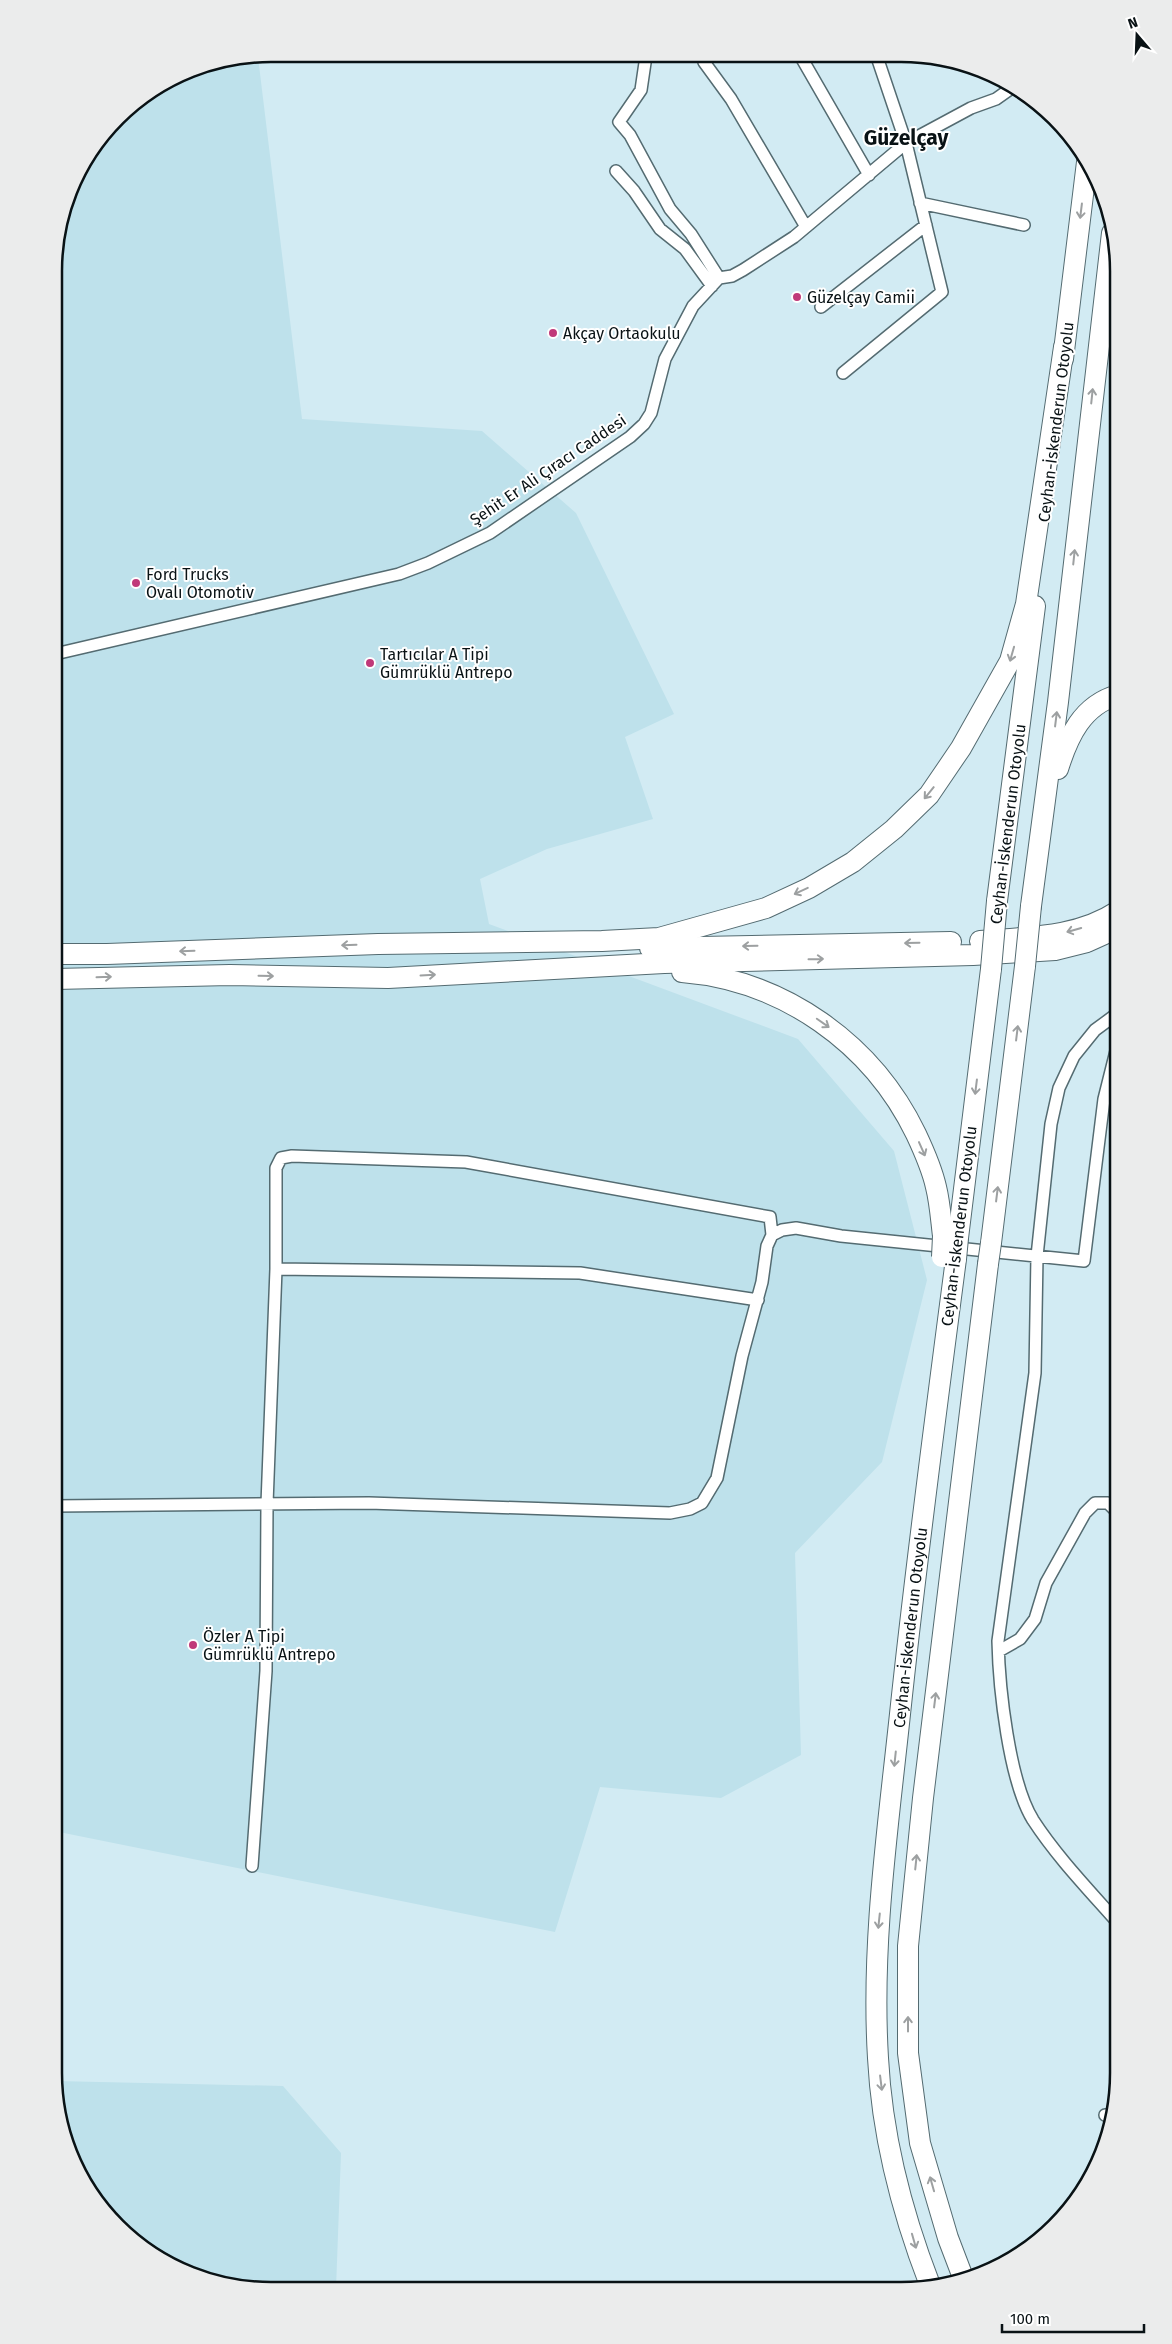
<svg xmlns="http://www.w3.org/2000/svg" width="1172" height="2344" font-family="'Fira Sans',sans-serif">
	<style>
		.built { fill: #bee1eb }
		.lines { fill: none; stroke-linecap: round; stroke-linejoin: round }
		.street-casing { stroke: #546b71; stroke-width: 14 }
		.highway-casing { stroke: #546b71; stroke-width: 22 }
		.street { stroke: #fff; stroke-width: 11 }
		.highway { stroke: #fff; stroke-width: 20 }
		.highway-bridge-casing { stroke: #546b71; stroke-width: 22; stroke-linecap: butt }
		.highway-bridge { stroke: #fff; stroke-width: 20 }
		.oneway { stroke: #9da0a1 }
		.poi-dot { fill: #c03979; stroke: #fff; stroke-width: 2 }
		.labels { text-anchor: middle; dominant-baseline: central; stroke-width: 4; stroke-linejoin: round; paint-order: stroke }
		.poi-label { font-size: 16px; fill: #091215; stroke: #fff; text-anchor: start }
		.street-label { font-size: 16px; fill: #091215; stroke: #fff }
		.district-label { font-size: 21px; font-weight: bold; fill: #091215; stroke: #fff }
		.rim { fill: none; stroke: #091215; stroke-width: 2.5 }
	</style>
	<rect width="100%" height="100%" fill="#d2ebf3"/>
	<path class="built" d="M258 57 302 419 482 431 576 513 674 714 625 737 653 819 547 849 480 879 489 924 798 1039 894 1151 927 1280 882 1462 795 1553 801 1755 721 1798 600 1787 555 1932 54 1831 56 244 76 175 128 108 189 70Z
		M55 2081 283 2086 341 2153 336 2289 243 2288 188 2274 128 2236 90 2193 65 2142Z"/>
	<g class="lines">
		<g class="street-casing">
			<path id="street" d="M646 56 641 90 619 122 630 135 670 209 691 234 719 278
				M703 56 704 62 731 99 806 227
				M801 57 869 175
				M616 171 634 191 660 229 685 249 712 286
				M920 203 1024 225
				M821 307 926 225
				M843 373 942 292 906 143 877 57
				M55 654 399 574 428 563 490 533 630 437 644 424 651 413 665 359 693 306 719 278 732 276 743 270 794 237 906 143 971 108 996 99 1013 87
				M276 1269 580 1273 758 1300
				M54 1506 369 1503 670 1513 690 1509 702 1503 717 1478 742 1356 762 1282 767 1246 772 1235 782 1230 796 1228 841 1236 1084 1261 1104 1099 1118 1043
				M999 1651 1020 1639 1035 1619 1046 1583 1085 1513 1095 1503H1108L1118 1513
				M252 1866 266 1671 267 1504 276 1269V1168L281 1158 292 1156 466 1162 770 1217 772 1235
				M1118 1923C1089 1890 1057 1857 1033 1820 1009 1781 999 1688 998 1641L1035 1373 1037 1256 1051 1124 1059 1088 1074 1056 1095 1030 1118 1013
				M1105 2115H1111"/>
		</g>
		<g class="highway-casing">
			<g id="highway">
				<path d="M1118 340V302"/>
				<path d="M1063 359 1087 162"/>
				<path d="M1058 769C1068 737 1082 705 1118 695"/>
				<path d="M997 901 1035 606"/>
				<path d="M1031 906 1058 702 1112 233"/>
				<path d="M980 941C1028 937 1077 938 1118 911"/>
				<path d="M650 948 951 942"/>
				<path d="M55 954H107L378 944 602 941 659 938 766 908 809 888 853 862 894 829 929 795 961 748 1010 661 1026 604 1064 347"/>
				<path d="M682 972C783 980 872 1043 916 1134 924 1151 932 1169 936 1187 940 1203 941 1220 943 1236"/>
				<path d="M55 979 230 975 388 978 664 963 973 955 1055 950 1087 942 1118 928"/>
				<path d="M958 1238 991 969"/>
				<path d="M991 1243 1025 966"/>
				<path d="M964 2280 948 2238 920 2143 908 2053V1946L923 1798 988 1264"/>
				<path id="s1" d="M930 2285C902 2213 882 2135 878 2058 871 1943 888 1828 900 1714 916 1562 936 1411 956 1259"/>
			</g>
		</g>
		<use href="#street" class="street"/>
		<use href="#highway" class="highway"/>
		<g class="highway-bridge-casing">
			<path id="highway-bridge" d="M1025 966 1031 906
				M991 969 997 901
				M942 1257 943 1236
				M956 1259 958 1238
				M988 1264 991 1243"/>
		</g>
		<use href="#highway-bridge" class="highway-bridge"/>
	</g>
	<defs><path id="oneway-shaft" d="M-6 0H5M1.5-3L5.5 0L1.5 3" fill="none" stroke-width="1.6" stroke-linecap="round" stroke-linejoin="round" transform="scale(1.25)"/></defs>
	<g class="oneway">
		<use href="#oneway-shaft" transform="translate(1081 211) rotate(97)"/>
		<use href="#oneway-shaft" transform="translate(1092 396) rotate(-84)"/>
		<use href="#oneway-shaft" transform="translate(1074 557) rotate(-84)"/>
		<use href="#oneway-shaft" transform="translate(1012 654) rotate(106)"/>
		<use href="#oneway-shaft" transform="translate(1056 719) rotate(-83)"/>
		<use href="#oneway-shaft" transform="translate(929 793) rotate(129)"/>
		<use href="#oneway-shaft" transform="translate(801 891) rotate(155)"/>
		<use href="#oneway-shaft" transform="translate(1074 930) rotate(164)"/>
		<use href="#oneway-shaft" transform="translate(912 943) rotate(179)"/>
		<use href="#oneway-shaft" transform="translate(349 945) rotate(178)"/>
		<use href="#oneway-shaft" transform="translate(750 946) rotate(179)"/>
		<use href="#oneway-shaft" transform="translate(187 951) rotate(178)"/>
		<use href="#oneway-shaft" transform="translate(816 959) rotate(-1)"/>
		<use href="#oneway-shaft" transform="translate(428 975) rotate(-3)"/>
		<use href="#oneway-shaft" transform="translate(266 976) rotate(1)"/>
		<use href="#oneway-shaft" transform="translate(104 977) rotate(-2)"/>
		<use href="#oneway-shaft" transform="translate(823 1023) rotate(35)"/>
		<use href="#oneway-shaft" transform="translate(1017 1033) rotate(-83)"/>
		<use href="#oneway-shaft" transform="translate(976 1087) rotate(97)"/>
		<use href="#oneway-shaft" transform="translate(922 1149) rotate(66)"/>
		<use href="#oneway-shaft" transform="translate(997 1194) rotate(-83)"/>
		<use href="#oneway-shaft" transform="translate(935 1700) rotate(-83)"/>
		<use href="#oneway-shaft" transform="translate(895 1759) rotate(96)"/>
		<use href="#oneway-shaft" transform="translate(916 1862) rotate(-84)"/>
		<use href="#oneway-shaft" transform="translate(879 1921) rotate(96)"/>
		<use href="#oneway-shaft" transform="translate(908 2024) rotate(-90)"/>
		<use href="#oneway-shaft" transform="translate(881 2083) rotate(83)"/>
		<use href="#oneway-shaft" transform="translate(932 2184) rotate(-106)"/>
		<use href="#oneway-shaft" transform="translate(914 2241) rotate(74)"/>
	</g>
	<g class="poi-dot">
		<circle cx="797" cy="297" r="5"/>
		<circle cx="553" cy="333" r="5"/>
		<circle cx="136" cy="583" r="5"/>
		<circle cx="370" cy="663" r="5"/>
		<circle cx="193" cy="1645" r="5"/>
	</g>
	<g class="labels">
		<g class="poi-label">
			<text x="807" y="297">Güzelçay Camii</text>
			<text x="563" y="333">Akçay Ortaokulu</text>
			<text x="146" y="574">Ford Trucks<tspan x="146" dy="18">Ovalı Otomotiv</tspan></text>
			<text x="380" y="654">Tartıcılar A Tipi<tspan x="380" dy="18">Gümrüklü Antrepo</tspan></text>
			<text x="203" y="1636">Özler A Tipi<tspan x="203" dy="18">Gümrüklü Antrepo</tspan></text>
		</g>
		<g class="street-label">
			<text transform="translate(1056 422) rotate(-83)">Ceyhan-İskenderun Otoyolu</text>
			<text transform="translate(548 470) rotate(-34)">Şehit Er Ali Çıracı Caddesi</text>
			<text transform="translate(1008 824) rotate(-83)">Ceyhan-İskenderun Otoyolu</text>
			<text transform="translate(959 1226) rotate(-83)">Ceyhan-İskenderun Otoyolu</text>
			<text stroke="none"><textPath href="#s1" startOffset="666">Ceyhan-İskenderun Otoyolu</textPath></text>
		</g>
		<g class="district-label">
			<text x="906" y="138">Güzelçay</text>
		</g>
	</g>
	<path d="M0 0H1172V2344H0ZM271 62H901A209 209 0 0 1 1110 271V2073A209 209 0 0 1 901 2282H271A209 209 0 0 1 62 2073V271A209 209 0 0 1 271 62Z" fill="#ebecec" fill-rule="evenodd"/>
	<path class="rim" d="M271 62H901A209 209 0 0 1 1110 271V2073A209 209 0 0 1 901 2282H271A209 209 0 0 1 62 2073V271A209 209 0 0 1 271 62Z"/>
	<g transform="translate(1137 35) rotate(341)" stroke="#ffffff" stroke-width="4" paint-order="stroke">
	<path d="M0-4L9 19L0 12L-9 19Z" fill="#091215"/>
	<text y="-8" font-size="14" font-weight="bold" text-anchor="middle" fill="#091215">N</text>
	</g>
	<path d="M1002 2324v8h142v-8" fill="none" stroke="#091215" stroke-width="2.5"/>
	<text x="1010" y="2324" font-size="15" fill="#091215" stroke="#ffffff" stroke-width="4" paint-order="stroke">100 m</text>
</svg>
